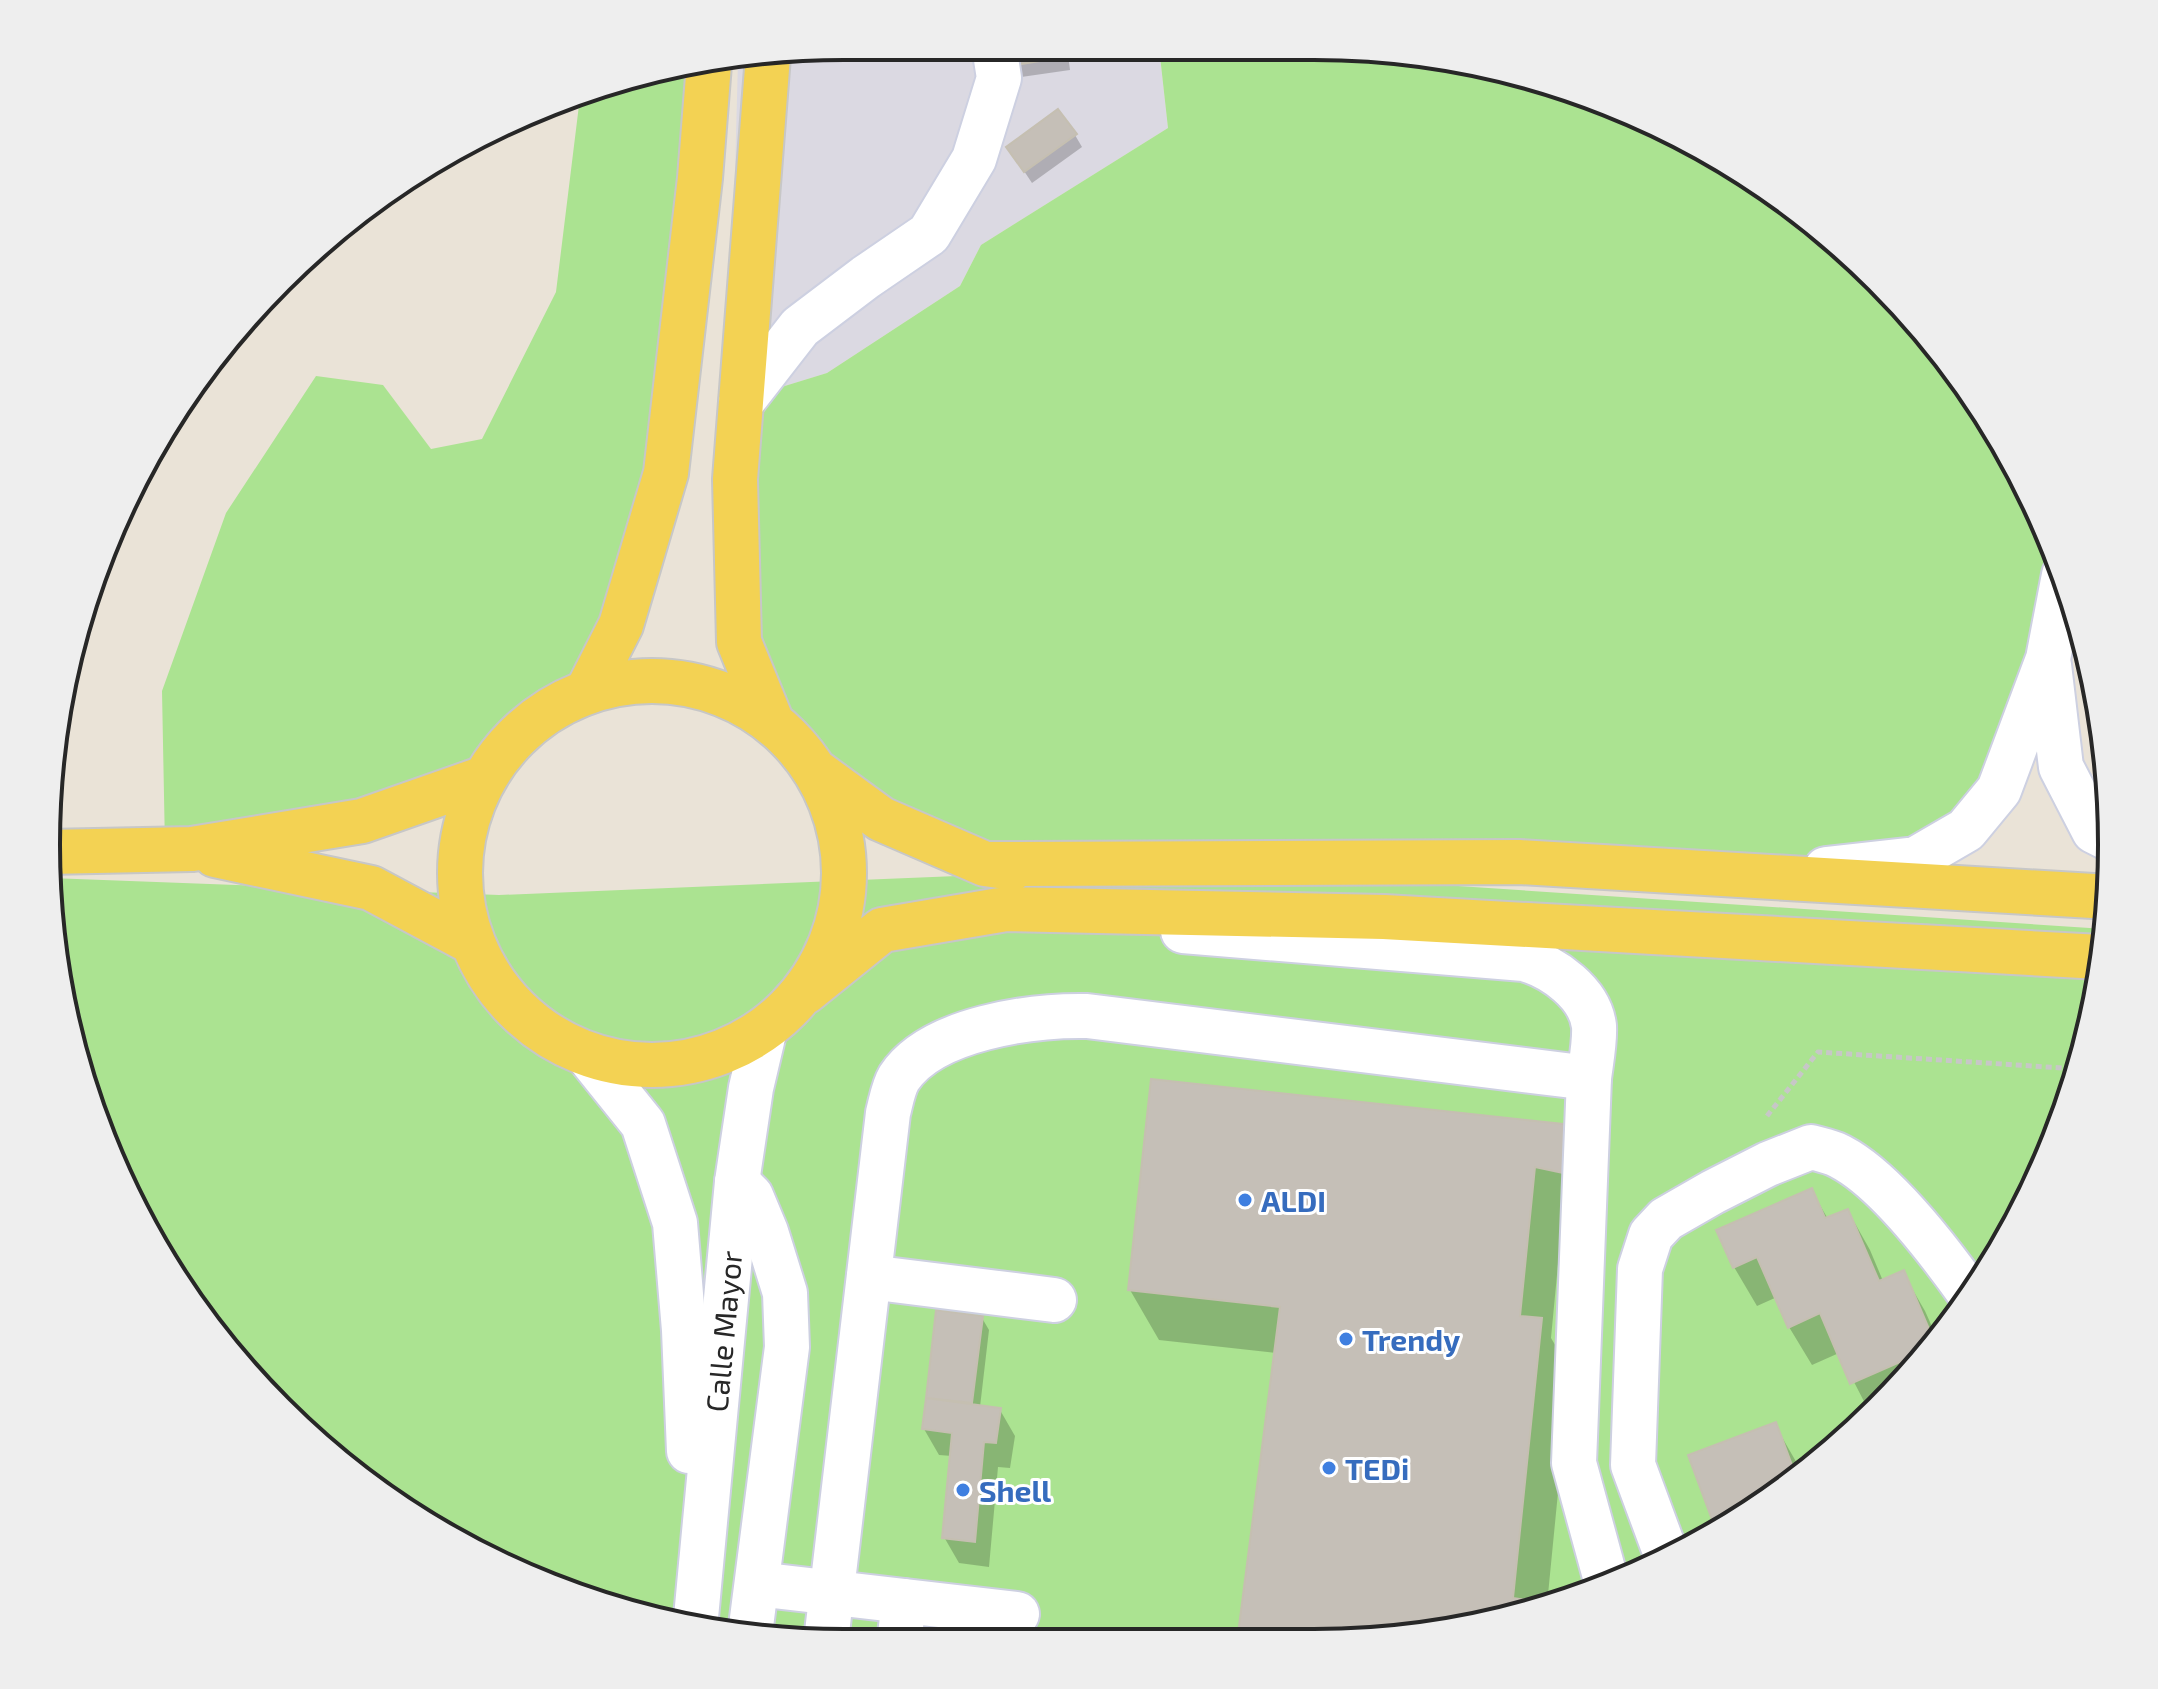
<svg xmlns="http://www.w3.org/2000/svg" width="2158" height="1689" font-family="'Exo 2',sans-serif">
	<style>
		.industrial { fill: #dbd9e2 }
		.green { fill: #abe391 }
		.shadow { fill: #0003 }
		.building { fill: #c5bfb7; stroke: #c5bfb1; stroke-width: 2 }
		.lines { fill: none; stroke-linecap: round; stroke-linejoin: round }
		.minor-casing { stroke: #cdd0e1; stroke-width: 48 }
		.major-casing { stroke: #c7c7c7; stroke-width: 48 }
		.path { stroke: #c7c7c7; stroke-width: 5; stroke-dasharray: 6 4; stroke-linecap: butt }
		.minor { stroke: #fff; stroke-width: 44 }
		.major { stroke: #f3d253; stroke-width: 44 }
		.shop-dot { fill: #3f7fe0; stroke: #fff; stroke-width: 3 }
		.labels { text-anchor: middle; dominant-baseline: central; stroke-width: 6; stroke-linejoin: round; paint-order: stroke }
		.shop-label { font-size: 30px; font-weight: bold; fill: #366cbe; stroke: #fff; text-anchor: start }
		.street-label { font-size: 30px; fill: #272727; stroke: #fff }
		.rim { fill: none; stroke: #272727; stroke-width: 4 }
	</style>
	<rect width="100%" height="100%" fill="#eae3d7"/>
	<path class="industrial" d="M845 46 1159 47 1168 128 981 245 960 286 827 373 729 403 738 60Z"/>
	<path class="green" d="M1159 47 1365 48 1571 89 1712 153 1800 211 1914 318 2005 445 2059 563 2047 655 1965 813 1881 867 1186 868 2105 929 2085 1051 2030 1197 1947 1330 1840 1445 1713 1536 1570 1601 1366 1641 844 1643 689 1628 539 1582 401 1508 244 1371 153 1244 73 1052 50 878 499 895 1175 867 890 836 803 753 756 653 729 403 827 373 960 286 981 245 1168 128Z
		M685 67 679 205 635 574 572 687 450 773 318 823 165 847 162 691 226 513 316 376 383 385 431 449 482 439 556 292 580 97 637 73Z"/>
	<path class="shadow" d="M984 46 1067 47 1070 70 994 81Z
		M1075 47H1112L1113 56 1083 60Z
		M1075 135 1082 147 1032 183 1016 159Z
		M1571 1127 1551 1338 1570 1370 1547 1605 1366 1641 1239 1642 1276 1353 1159 1340 1130 1290Z
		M1811 1190 1828 1219 1848 1211 1870 1250 1883 1281 1903 1273 1925 1311 1938 1340 1870 1413 1839 1353 1812 1365 1789 1327 1777 1297 1757 1306 1734 1267Z
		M938 1312 982 1318 989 1330 980 1407 1000 1410 1015 1436 1010 1468 998 1467 989 1567 959 1563 944 1537 952 1456 939 1455 924 1429Z
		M1775 1425 1802 1472 1719 1532 1691 1457Z"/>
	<path class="building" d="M982 46 1063 47 1064 57 985 70Z
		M1058 109 1077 134 1024 172 1006 147Z
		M1151 1079 1572 1125 1568 1174 1535 1167 1520 1316 1542 1318 1513 1598 1553 1604 1366 1641 1237 1642 1280 1307 1128 1290Z
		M1812 1188 1825 1218 1848 1209 1879 1281 1904 1270 1935 1343 1930 1349 1850 1384 1820 1313 1788 1328 1757 1257 1733 1268 1716 1230Z
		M936 1310 983 1316 972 1403 926 1398Z
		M926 1398 1001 1408 996 1443 984 1442 975 1542 942 1538 952 1433 922 1429Z
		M1776 1422 1796 1476 1717 1533 1688 1455Z"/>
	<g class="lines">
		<g class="minor-casing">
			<g id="minor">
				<path d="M741 403 800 327 866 277 929 234 974 159 999 78 994 46"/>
				<path d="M2049 665 2061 767 2094 831 2108 838"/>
				<path d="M1826 869 1916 859 1966 830 1999 790 2048 659 2064 575"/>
				<path d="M1183 931 1524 959C1553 967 1590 993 1594 1026 1595 1042 1591 1062 1589 1078L1574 1463 1607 1584"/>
				<path d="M590 1058 643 1124 675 1223 684 1330 689 1451"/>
				<path d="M737 1182 751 1196 766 1232 785 1293 787 1347 750 1634"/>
				<path d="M869 1277 1054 1300"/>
				<path d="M1667 1557 1633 1465 1640 1269 1651 1235 1666 1219 1713 1192 1768 1164 1811 1147C1819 1149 1827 1151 1835 1154 1882 1175 1940 1252 1970 1294"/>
				<path d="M757 1584 1017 1614"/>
				<path id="s1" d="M695 1628 737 1182 751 1088 763 1037"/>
				<path d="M826 1641 888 1113C891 1102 893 1088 899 1078 932 1028 1032 1015 1087 1016L1589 1078"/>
				<path d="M899 1643 904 1601"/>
			</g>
		</g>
		<g class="major-casing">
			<path id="major" d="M768 56 735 479 739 642 772 723
				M460 873a192 192 0 1 1 384 0a192 192 0 1 1-384 0Z
				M590 686 621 625 666 473 700 178 709 64
				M818 773 881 819 985 864 1013 868
				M47 852 192 849 362 821 479 780
				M215 855 371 888 472 942
				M985 864 1519 862 2110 897
				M805 992 882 930 1006 909 1384 917 2100 957"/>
		</g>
		<path class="path" d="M1767 1116 1818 1052 2078 1069"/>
		<use href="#minor" class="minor"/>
		<use href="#major" class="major"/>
	</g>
	<g class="shop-dot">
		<circle cx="1245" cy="1200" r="8"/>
		<circle cx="1346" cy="1339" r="8"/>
		<circle cx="1329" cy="1468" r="8"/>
		<circle cx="963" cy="1490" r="8"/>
	</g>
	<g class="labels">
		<g class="shop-label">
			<text x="1261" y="1200">ALDI</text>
			<text x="1362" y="1339">Trendy</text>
			<text x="1345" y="1468">TEDi</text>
			<text x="979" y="1490">Shell</text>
		</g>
		<g class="street-label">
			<text stroke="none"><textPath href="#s1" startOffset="298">Calle Mayor</textPath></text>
		</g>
	</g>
	<path d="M0 0H2158V1689H0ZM844 60H1314A784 784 0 0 1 2098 844V845A784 784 0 0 1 1314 1629H844A784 784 0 0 1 60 845V844A784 784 0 0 1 844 60Z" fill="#eee" fill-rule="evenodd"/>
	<path class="rim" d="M844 60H1314A784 784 0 0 1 2098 844V845A784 784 0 0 1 1314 1629H844A784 784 0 0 1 60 845V844A784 784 0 0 1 844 60Z"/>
</svg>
